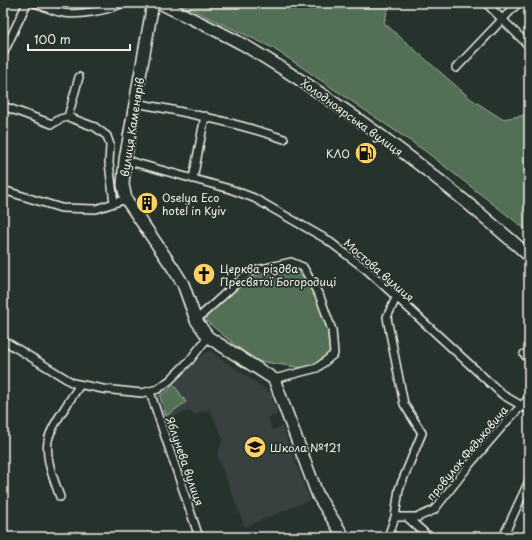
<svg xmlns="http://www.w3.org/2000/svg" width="532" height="540" font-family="'Playpen Sans',sans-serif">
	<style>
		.built { fill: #37403f }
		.green { fill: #526f57; stroke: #a3b0a0 }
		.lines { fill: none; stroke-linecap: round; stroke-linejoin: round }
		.street-casing { stroke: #f4f1e8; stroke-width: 10 }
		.secondary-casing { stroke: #f4f1e8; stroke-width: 14 }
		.street { stroke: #26332d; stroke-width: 7 }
		.secondary { stroke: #26332d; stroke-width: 11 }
		.labels { text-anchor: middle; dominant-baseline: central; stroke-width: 3.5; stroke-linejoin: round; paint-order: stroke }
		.street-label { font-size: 11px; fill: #f4f1e8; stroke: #26332d }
		.poi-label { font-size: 11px; fill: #f4f1e8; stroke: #26332d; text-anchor: start }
	</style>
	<rect width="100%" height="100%" fill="#26332d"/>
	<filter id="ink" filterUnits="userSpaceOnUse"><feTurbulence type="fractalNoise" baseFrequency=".025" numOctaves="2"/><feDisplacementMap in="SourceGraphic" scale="8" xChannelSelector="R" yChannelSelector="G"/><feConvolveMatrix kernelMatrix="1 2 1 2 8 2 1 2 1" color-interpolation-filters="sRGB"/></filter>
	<g filter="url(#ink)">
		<path class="built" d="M210 351 274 395 272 399 278 414 268 418 272 430 282 426 310 500 245 527 217 456 223 439 210 409 194 415 191 410 164 421 155 397 201 356Z"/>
		<path class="green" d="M178 3H390L384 23 471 99 502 119 527 115 529 133V232L425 151 294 62 271 47Z
			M292 264 301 267C319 298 329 318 333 354L316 367 302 368 258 361 236 346 204 319 252 275Z
			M174 385 186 402 166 416 160 396Z"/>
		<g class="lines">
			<g class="street-casing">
				<path id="street" d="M35 3C43 6 51 10 59 12 75 17 108 10 123 3
					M486 3 529 46
					M3 54 27 3
					M456 68 518 3
					M135 103C186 112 235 122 284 139
					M3 106 52 124 60 119 68 117 95 127 107 136 110 145 109 163 114 203
					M68 117 79 77
					M125 160 230 189 254 198 326 239 367 270 503 395 529 410
					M193 179 205 116
					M3 190 61 208 96 209 126 199
					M196 320 249 272 291 262 303 267 320 297 332 330 334 354 317 368 274 379
					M3 340 73 383 103 389 142 393 158 389 170 380 190 360 208 337
					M524 354 529 360
					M150 392 199 537
					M60 497C54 480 45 459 48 441 49 429 72 397 80 385
					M395 517H418L434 510 470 464 506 422 529 398
					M408 518 429 537
					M77 536V537
					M388 537 395 517 399 489 422 433 404 404 388 323 387 317 396 298
					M503 537 529 481"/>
			</g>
			<g class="secondary-casing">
				<path id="secondary" d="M153 3 125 160 123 185 126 199 173 268 183 284 196 320 208 337 274 379 318 496 344 537
					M160 3C187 17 217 30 244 45 345 105 442 178 529 256"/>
			</g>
			<use href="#street" class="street"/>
			<use href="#secondary" class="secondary"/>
		</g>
	</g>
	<defs>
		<g id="fuel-disc" transform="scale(1.15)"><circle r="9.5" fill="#ffd166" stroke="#26332d"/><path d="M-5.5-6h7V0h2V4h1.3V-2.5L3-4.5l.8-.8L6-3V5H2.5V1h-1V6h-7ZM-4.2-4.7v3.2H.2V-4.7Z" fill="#111"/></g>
		<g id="building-disc" transform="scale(1.15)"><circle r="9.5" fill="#ffd166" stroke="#26332d"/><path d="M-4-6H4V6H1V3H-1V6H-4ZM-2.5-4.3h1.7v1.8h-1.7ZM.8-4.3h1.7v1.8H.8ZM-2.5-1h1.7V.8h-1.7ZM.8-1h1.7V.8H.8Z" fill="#111"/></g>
		<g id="church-disc" transform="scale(1.15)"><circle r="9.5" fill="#ffd166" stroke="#26332d"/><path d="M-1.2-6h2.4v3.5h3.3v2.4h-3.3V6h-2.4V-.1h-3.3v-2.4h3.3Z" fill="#111"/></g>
		<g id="school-disc" transform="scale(1.15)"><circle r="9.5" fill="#ffd166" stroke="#26332d"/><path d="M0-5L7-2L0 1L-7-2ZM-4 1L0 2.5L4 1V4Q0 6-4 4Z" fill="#111"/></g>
	</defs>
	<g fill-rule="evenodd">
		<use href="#fuel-disc" x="366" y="153"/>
		<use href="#building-disc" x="147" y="203"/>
		<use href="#church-disc" x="204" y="274"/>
		<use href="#school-disc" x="255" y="447"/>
	</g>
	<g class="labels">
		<g class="street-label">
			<text transform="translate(352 117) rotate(36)">Холодноярська вулиця</text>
			<text transform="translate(132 127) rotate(-81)">вулиця Каменярів</text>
			<text transform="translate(379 270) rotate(41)">Мостова вулиця</text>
			<text transform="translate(467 453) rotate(-50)">провулок Федьковича</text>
			<text transform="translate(185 461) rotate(71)">Яблунева вулиця</text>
		</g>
		<g class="poi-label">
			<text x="350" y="153" text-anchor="end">КЛО</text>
			<text x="162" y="197">Oselya Eco<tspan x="162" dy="13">hotel in Kyiv</tspan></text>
			<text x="220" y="268">Церква різдва<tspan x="220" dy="13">Пресвятої Богородиці</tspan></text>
			<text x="270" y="447">Школа №121</text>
		</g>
	</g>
	<rect width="532" height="540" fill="none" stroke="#26332d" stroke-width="16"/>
	<rect x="8" y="8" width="516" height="524" fill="none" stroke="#f4f1e8" stroke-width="1.5" filter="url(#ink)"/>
	<path d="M28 44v6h102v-6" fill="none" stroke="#f4f1e8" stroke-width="2"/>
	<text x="34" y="44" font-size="12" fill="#f4f1e8" stroke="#26332d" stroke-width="3" paint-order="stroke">100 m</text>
</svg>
